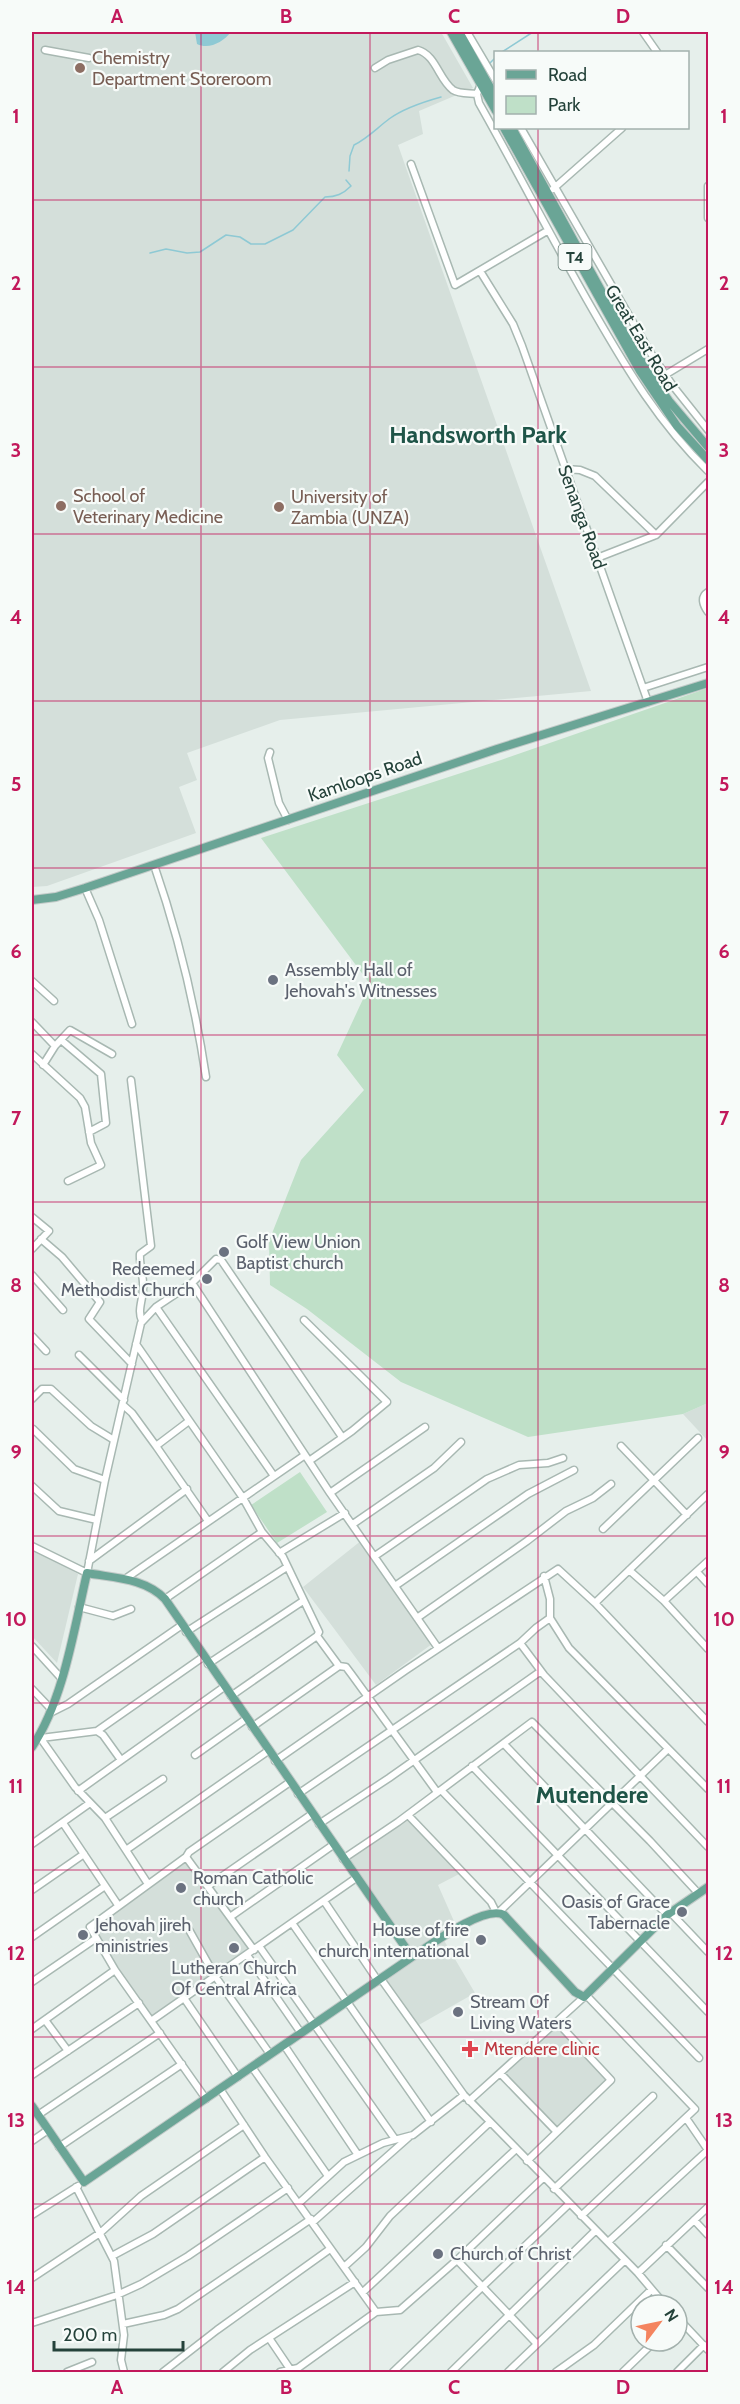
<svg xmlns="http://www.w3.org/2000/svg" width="740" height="2404" font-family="Cabin,sans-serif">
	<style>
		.built { fill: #d4dfda }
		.green { fill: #bfe0c8 }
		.water { fill: #8ec9d4 }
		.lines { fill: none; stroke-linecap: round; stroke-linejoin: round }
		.stream { stroke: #8ec9d4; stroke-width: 1.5 }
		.minor-casing { stroke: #a8b8b2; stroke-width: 9 }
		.major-casing { stroke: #c2cac8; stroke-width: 10 }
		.minor { stroke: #fff; stroke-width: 6 }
		.major { stroke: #6aa596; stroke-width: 8 }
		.grid { fill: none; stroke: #c2185b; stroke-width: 1.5; stroke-opacity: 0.55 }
		.education-dot { fill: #8d6e63; stroke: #f7fbf9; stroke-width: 2 }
		.worship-dot { fill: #6b7280; stroke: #f7fbf9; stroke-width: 2 }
		.health-dot { fill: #e0444e; stroke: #f7fbf9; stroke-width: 2 }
		.labels { text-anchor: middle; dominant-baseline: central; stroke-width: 4.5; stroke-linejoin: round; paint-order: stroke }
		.shield { fill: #f7fbf9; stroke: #637a73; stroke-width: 1.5 }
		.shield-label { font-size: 16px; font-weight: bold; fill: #24423a }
		.education-label { font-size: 18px; fill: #785e54; stroke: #f7fbf9; text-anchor: start }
		.street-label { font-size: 18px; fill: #24423a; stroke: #f7fbf9 }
		.worship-label { font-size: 18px; fill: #5b616d; stroke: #f7fbf9; text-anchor: start }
		.health-label { font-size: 18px; fill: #be3a42; stroke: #f7fbf9; text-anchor: start }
		.district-label { font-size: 24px; font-weight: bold; fill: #1f5548; stroke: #f7fbf9 }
		.neatline { fill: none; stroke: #c2185b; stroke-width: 2 }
		.grid-label { font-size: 20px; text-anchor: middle; font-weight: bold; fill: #c2185b }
	</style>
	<rect width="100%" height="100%" fill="#e6efeb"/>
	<path class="built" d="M32 32H441L473 88 419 111 423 134 398 145 591 691 280 720 187 753 197 780 179 787 196 833 47 886 32 887Z
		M708 1403V1441L683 1414Z
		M362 1540 432 1644 376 1685 303 1587Z
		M32 1547 78 1574 57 1663 32 1636Z
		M409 1814 463 1872 438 1885 457 1928 442 1937 475 1993 417 2026 382 1977 412 1956 344 1857Z
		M188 1857 254 1947 151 2019 91 1927 116 1902Z
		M557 2027 606 2079 557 2128 505 2073Z"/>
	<path class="green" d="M708 688V1403L683 1414 528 1437 401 1382 307 1309 270 1285 269 1241 301 1160 364 1090 337 1055 370 984 261 838 501 760Z
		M300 1472 327 1512 277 1543 251 1505Z"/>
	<path class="water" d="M195 32H231C223 42 209 50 197 44Z"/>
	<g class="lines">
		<path class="stream" d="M502 52 533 32
			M490 63 496 57
			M349 171 350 156 354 145C368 138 377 128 389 119 404 108 423 102 441 97
			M150 253 166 249 187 253 200 252 226 235 240 237 251 244H265L293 230 325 197C336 197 343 194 351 186L346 180"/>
		<g class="minor-casing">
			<path id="minor" d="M467 32 496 81
				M643 32 657 52
				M45 50 89 58
				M375 68 388 60 418 50C436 55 439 80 453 90 459 94 470 93 477 94
				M481 84 477 94 479 103C518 172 554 243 594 312 628 371 659 423 708 471
				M521 128 650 352 673 386 708 430
				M411 164 455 285 547 231
				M708 186V218
				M553 189 622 128
				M480 271 513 324 522 346 648 702
				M655 381 708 349
				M565 469 580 470 595 476 656 535
				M597 558 656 535 708 482
				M708 592C700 597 703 605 708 612
				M643 688 708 667
				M270 752 268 758 279 803 288 820
				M154 865C178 934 195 1005 206 1077
				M85 888 99 920 132 1024
				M32 981 54 1001
				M32 1022 55 1046 70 1030 112 1054
				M61 1040 101 1074 106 1123 89 1132
				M32 1054 80 1098 85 1107 91 1143 101 1165 68 1181
				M43 1065 55 1046
				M131 1080 151 1246 140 1254C139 1265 144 1276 143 1288 143 1300 137 1310 142 1321
				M32 1217 49 1231 32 1249
				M41 1239 62 1257 100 1302 89 1319 132 1364
				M32 1275 63 1310
				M192 1283 330 1493 438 1648
				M156 1307 274 1476
				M304 1320 387 1402 352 1431 309 1461
				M32 1336 46 1351
				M136 1344 243 1498 262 1532 283 1557 319 1632 317 1636 339 1666 346 1667 352 1675 437 1792
				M79 1355 124 1400
				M32 1399 42 1389H51L91 1426 114 1440
				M123 1405 132 1413 156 1446 208 1521
				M33 1429 74 1469 105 1480
				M156 1446 189 1421
				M621 1446 687 1515
				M32 1486 59 1511 97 1520
				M330 1493 425 1427
				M353 1524 434 1468 461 1442
				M603 1529 698 1438
				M32 1546 87 1573 105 1480 141 1323 156 1307 192 1283 216 1259 221 1260 342 1437
				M279 1553 345 1513
				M375 1556 487 1479 519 1465 548 1463 563 1458
				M89 1561 187 1489
				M629 1570 664 1601 708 1649
				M697 1572 708 1584
				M544 1576 550 1599V1618L569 1648 708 1789
				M125 1579 305 1455
				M395 1586 528 1494 574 1470
				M165 1599 262 1532
				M664 1601 708 1561
				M595 1603 708 1494
				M79 1607 113 1616 131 1609
				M417 1618 527 1541 566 1511 593 1498 611 1484
				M186 1632 287 1567
				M520 1643 544 1675 708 1847
				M32 1646 61 1678
				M208 1664 303 1601
				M32 1689 51 1709
				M231 1696 317 1636
				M50 1713 68 1704 182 1625
				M252 1727 339 1666
				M97 1731 203 1657
				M39 1736 75 1787 105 1818 148 1884
				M41 1738 97 1731 103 1735 121 1760
				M504 1744 667 1915
				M195 1755 246 1719
				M275 1761 406 1670 558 1569 595 1603 708 1722
				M472 1766 708 2012
				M441 1790 699 2058
				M78 1791 224 1687
				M298 1794 520 1643 536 1628 550 1618
				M408 1815 491 1902 496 1912
				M105 1818 163 1779
				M63 1823 118 1905
				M319 1824 389 1778 541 1671
				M32 1844 90 1803
				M126 1850 268 1751
				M186 1857 189 1852 290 1782
				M343 1859 398 1822 532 1722 650 1841 698 1893
				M208 1886 312 1814
				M32 1890 84 1854
				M324 1901 378 1981
				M499 1912 668 1749
				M671 1913 708 1952
				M230 1917 333 1845
				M292 1923 431 2122
				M188 1928 215 1976 270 2054
				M32 1937 105 1886
				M259 1946 395 2139
				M247 1955 301 2033
				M381 1979 464 2095 638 2273 708 2207
				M32 1982 95 1939
				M184 1998 238 2077
				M45 2020 68 2051
				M151 2021 356 1878
				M32 2029 115 1970
				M284 2045 358 2155
				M252 2067 328 2176
				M500 2073 557 2132
				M32 2075 139 2003
				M220 2089 265 2157 376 2312 400 2310 457 2260 543 2178
				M206 2099 115 1970 90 1927 186 1857 254 1950
				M469 2101 584 1997
				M38 2115 160 2033
				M686 2118 708 2150
				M32 2141 48 2130
				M59 2147 182 2064
				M527 2161 611 2080 557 2022
				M76 2187 114 2261 124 2335 121 2360 124 2372
				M554 2189 653 2096
				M299 2203 344 2162 383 2143 413 2135 464 2095
				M32 2215 78 2186
				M581 2216 695 2109 587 1996
				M694 2220 708 2235
				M313 2222 409 2137
				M608 2242 708 2150
				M666 2245 708 2288
				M112 2256 153 2234 265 2157
				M457 2260 536 2343
				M344 2267 366 2247 390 2216 489 2123
				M638 2273 665 2305
				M32 2278 100 2233 141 2196 244 2125
				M363 2292 515 2150
				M677 2317 708 2350
				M32 2323 117 2295 141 2284 188 2256 288 2188
				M123 2324 164 2315 178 2309 311 2219
				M269 2338 290 2369
				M67 2372 92 2362
				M163 2372 217 2330 330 2249
				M223 2372 250 2350 355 2282
				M280 2372 298 2368 376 2312
				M393 2372 569 2204
				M451 2372 596 2230
				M508 2372 625 2260
				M556 2372 594 2345 651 2290
				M623 2372 655 2341
				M677 2372 704 2345"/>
		</g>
		<g class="major-casing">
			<path id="major" d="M451 32 496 111
				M459 32 496 98
				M504 128 640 371 677 426 708 460
				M512 128 632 347 669 401 708 447
				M32 900 56 897 85 888 497 749 708 683
				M32 1747C64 1699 74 1629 87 1573 114 1578 145 1578 165 1599L412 1957
				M32 2106 84 2182 412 1957C429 1946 485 1904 504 1915L575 1992 584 1997 667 1915 708 1887"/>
		</g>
		<use href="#minor" class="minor"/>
		<use href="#major" class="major"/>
	</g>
	<path class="grid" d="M201 32V2372M370 32V2372M538 32V52M538 128V2372M32 200H708M32 367H708M32 534H708M32 701H708M32 868H708M32 1035H708M32 1202H708M32 1369H708M32 1536H708M32 1703H708M32 1870H708M32 2037H708M32 2204H708"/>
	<g class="education-dot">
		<circle cx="80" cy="68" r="6"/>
		<circle cx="61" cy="506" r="6"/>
		<circle cx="279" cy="507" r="6"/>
	</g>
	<g class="worship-dot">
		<circle cx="273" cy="980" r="6"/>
		<circle cx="224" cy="1252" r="6"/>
		<circle cx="207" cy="1279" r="6"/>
		<circle cx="181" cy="1888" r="6"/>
		<circle cx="682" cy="1912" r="6"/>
		<circle cx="83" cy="1935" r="6"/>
		<circle cx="481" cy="1940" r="6"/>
		<circle cx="234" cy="1948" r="6"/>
		<circle cx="458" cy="2012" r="6"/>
		<circle cx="438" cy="2254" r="6"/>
	</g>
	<path class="health-dot" d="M467 2040h6v6h6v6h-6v6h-6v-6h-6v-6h6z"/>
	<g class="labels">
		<rect class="shield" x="558.5" y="244" width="33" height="26" rx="4.5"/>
		<g class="shield-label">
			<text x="575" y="257">T4</text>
		</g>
		<g class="education-label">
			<text x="92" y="58">Chemistry<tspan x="92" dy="21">Department Storeroom</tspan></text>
			<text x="73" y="496">School of<tspan x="73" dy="21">Veterinary Medicine</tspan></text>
			<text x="291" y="497">University of<tspan x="291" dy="21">Zambia (UNZA)</tspan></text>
		</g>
		<g class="street-label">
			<text transform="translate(641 338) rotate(59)">Great East Road</text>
			<text transform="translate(582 517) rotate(70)">Senanga Road</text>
			<text transform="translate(365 777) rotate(-19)">Kamloops Road</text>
		</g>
		<g class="worship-label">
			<text x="285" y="970">Assembly Hall of<tspan x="285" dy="21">Jehovah's Witnesses</tspan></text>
			<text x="236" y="1242">Golf View Union<tspan x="236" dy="21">Baptist church</tspan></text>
			<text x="195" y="1269" text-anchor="end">Redeemed<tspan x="195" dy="21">Methodist Church</tspan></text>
			<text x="193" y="1878">Roman Catholic<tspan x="193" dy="21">church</tspan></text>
			<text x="670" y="1902" text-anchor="end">Oasis of Grace<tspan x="670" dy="21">Tabernacle</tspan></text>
			<text x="95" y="1925">Jehovah jireh<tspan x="95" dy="21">ministries</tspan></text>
			<text x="469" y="1930" text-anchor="end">House of fire<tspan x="469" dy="21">church international</tspan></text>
			<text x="234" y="1968" text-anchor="middle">Lutheran Church<tspan x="234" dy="21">Of Central Africa</tspan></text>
			<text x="470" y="2002">Stream Of<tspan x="470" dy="21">Living Waters</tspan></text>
			<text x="450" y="2254">Church of Christ</text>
		</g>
		<g class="health-label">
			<text x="484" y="2049">Mtendere clinic</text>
		</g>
		<g class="district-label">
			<text x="478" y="434">Handsworth Park</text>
			<text x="592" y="1794">Mutendere</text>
		</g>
	</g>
	<rect width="740" height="2404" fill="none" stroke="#f7fbf9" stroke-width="66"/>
	<rect x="494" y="51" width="195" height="78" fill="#f7fbf9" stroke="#a3b1ad" stroke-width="1.5"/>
	<rect x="506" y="70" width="30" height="9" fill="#6aa596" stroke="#a3b1ad" stroke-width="1.5"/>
	<text x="548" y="81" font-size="18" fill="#24423a">Road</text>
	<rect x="506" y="96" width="30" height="18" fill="#bfe0c8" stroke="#a3b1ad" stroke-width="1.5"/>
	<text x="548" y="111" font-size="18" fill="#24423a">Park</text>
	<g transform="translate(659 2323) rotate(58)"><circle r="28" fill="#f7fbf9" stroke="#a3b1ad" stroke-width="1.5"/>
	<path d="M0-4.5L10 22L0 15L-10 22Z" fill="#f4845f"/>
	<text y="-9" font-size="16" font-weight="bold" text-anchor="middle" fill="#24423a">N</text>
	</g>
	<path d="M54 2341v9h129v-9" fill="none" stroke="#24423a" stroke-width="3"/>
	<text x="63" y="2341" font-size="18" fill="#24423a" stroke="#f7fbf9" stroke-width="4.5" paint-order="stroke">200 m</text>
	<rect x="33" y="33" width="674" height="2338" class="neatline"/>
	<g class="grid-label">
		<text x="117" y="23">A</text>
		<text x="286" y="23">B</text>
		<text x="454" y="23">C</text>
		<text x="623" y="23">D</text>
		<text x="16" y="123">1</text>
		<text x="724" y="123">1</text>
		<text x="16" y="290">2</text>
		<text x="724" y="290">2</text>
		<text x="16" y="457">3</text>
		<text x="724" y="457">3</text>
		<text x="16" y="624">4</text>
		<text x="724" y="624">4</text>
		<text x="16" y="791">5</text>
		<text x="724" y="791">5</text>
		<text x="16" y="958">6</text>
		<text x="724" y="958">6</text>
		<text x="16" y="1125">7</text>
		<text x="724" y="1125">7</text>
		<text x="16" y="1292">8</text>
		<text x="724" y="1292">8</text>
		<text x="16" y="1459">9</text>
		<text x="724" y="1459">9</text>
		<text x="16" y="1626">10</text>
		<text x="724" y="1626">10</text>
		<text x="16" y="1793">11</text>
		<text x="724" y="1793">11</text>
		<text x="16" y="1960">12</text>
		<text x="724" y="1960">12</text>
		<text x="16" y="2127">13</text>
		<text x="724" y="2127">13</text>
		<text x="16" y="2294">14</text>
		<text x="724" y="2294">14</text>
		<text x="117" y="2394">A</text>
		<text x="286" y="2394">B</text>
		<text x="454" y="2394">C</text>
		<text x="623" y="2394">D</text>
	</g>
</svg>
